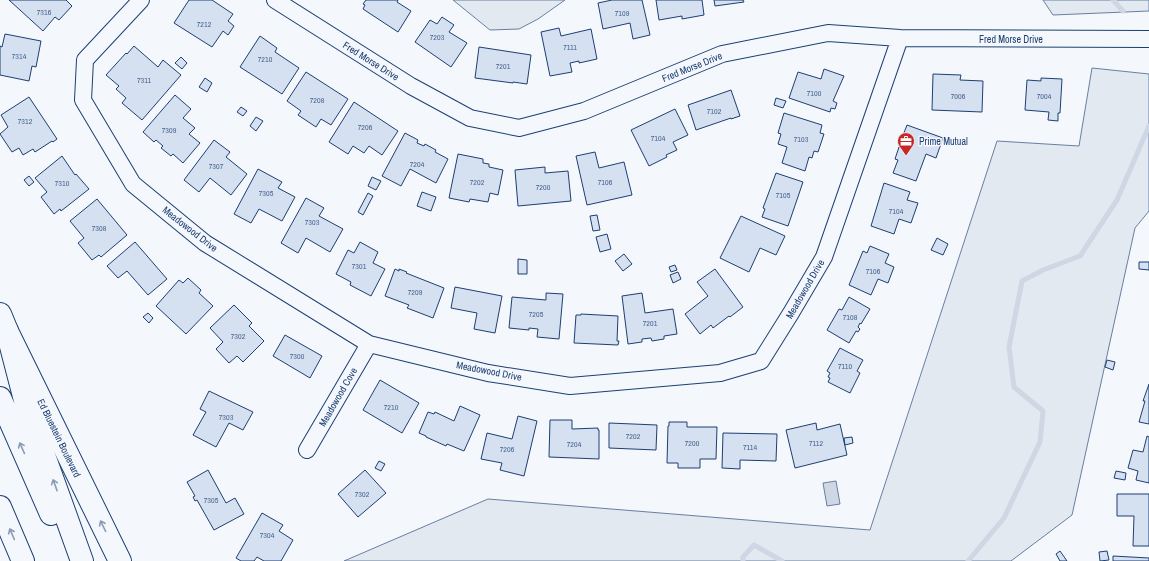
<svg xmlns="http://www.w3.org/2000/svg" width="1149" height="561" font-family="'Archivo Narrow',sans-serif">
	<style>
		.green { fill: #e3e9f0; stroke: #687fa3 }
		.water { fill: #cfd7e4; stroke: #687fa3 }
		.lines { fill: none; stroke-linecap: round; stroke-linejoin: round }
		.stream { stroke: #cfd7e4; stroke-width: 5 }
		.building { fill: #d5e0f0; stroke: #1d3f73 }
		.street-casing { stroke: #1d3f73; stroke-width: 18 }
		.secondary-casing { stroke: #1d3f73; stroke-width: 24 }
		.highway-casing { stroke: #1d3f73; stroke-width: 24 }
		.street { stroke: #f4f7fb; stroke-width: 16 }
		.secondary { stroke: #f4f7fb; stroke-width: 22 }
		.highway { stroke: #f4f7fb; stroke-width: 22 }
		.oneway { stroke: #889bb7 }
		.labels { text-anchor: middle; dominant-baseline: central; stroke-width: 3; stroke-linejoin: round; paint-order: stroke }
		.number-label { font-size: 8px; fill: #4b6792 }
		.street-label { font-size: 10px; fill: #1d3f73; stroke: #f4f7fb }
		.poi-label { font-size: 10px; fill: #1d3f73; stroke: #f4f7fb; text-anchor: start }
	</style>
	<rect width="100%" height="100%" fill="#f4f7fb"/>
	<path class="green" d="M453 0H565L538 19 519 29 490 30Z
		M1043 0H1149V11L1053 15Z
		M1092 68 1149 74V211L1135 228 1072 515 1011 561H344L488 499 870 530 997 141 1079 146Z"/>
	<path class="water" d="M836 481 840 504 827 506 823 483Z"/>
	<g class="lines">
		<path class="stream" d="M1113 0 1123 11
			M743 561V557L754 545 782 561
			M968 561 1004 518 1040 442 1043 411 1014 387 1009 347 1022 281 1043 270 1080 256 1117 200 1149 126"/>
	</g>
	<path class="building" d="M9 0H66L72 6 59 20 55 17 43 31Z
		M189 0H212L233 14 228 21 234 26 228 35 223 31 212 47 174 23Z
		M366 0H398L397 2 411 11 398 32 363 9 365 5 363 4Z
		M612 0H642L650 35 633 39 630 23 603 29 598 3Z
		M656 0H702L704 15 682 19V16L659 20Z
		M714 0H743L744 2 715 6Z
		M442 17 454 25 449 32 467 43 451 67 415 42 430 20 437 24Z
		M559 28 561 36 591 29 597 59 579 63V61L570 63 572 72 550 76 541 32Z
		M5 34 41 41 36 67 32 66 29 81 0 75V46L2 47Z
		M260 36 277 48 275 52 299 68 282 94 240 67Z
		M134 46 158 67 163 60 181 75 142 120 122 103 126 98 116 89 119 86 106 75 126 53 127 54Z
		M479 47 531 55 527 84 513 82V83L475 78Z
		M181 57 187 63 182 69 175 63Z
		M824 69 844 76 833 101 837 103 835 109 831 108 830 112 789 98 798 72 821 79Z
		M306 72 348 99 331 125 321 119 316 127 298 115 301 111 287 101Z
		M933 74 961 75 960 80 983 81 982 112 932 110Z
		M205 78 212 83 207 92 199 87Z
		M1041 78 1062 79 1060 113H1058V121L1048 120 1049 112 1025 110 1027 80 1041 81Z
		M731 90 740 116 731 119V118L696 130 688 105Z
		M175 95 191 109 183 118 195 128 189 134 200 143 183 163 173 154 171 156 161 148 163 146 156 140 154 142 143 132Z
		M29 97 57 139 53 142 52 141 35 152 33 149 23 155 19 148 12 152 0 134 8 127 1 115Z
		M776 98 786 101 783 108 774 105Z
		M354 102 398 131 382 155 369 146 364 153 353 146 348 154 329 142Z
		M241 107 247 111 243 116 237 112Z
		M675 109 688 135 673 142 677 150 666 155 667 157 649 166 631 130Z
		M784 113 822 125 820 133 824 134 818 152 814 151 812 158 809 157 805 171 782 163 787 147 778 144 781 134 778 133Z
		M256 117 263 121 256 131 250 126Z
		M907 125 943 138 936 158 926 154 916 181 893 173 898 160 895 159 899 147 901 148 904 139 902 138Z
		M405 133 418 140 417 143 424 146 425 144 436 150 435 152 448 159 436 183 410 169 401 186 382 176Z
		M214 140 230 152 226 157 247 174 231 195 210 178 199 192 184 180Z
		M595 152 599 168 624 162 632 195 587 205 576 156Z
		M458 154 483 159V163L489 164V167L503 170 498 195 490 193 488 202 470 199 469 202 449 198Z
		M62 156 75 175 76 174 89 189 61 211 60 209 54 214 41 197 47 192 35 178Z
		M545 167V173L568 171 571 201 518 206 515 170Z
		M258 169 282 182 278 188 295 197 282 221 259 209 251 223 234 214Z
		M776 173 803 182 788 226 762 217 765 209 763 208Z
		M29 176 34 182 29 186 24 180Z
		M372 177 381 181 376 190 368 186Z
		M884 183 910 192 907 200 918 203 911 223 899 219 894 234 871 226Z
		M422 192 436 197 431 211 417 206Z
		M368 193 373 196 363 215 358 212Z
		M306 198 324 208 319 216 343 229 330 252 306 238 298 253 281 243Z
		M97 199 127 235 101 257 99 255 92 260 78 243 84 238 70 221Z
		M597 215 600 230 593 231 590 216Z
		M741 216 785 236 776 255 760 248 749 272 720 258Z
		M607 234 611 249 600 252 596 237Z
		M937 238 948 244 943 255 931 250Z
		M135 242 167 279 148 295 127 271 118 278 107 266Z
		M360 242 378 252 373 263 385 269 371 296 350 285 351 282 336 274 348 250 354 253Z
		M870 246 889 254 885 263 894 267 888 283 878 279 871 295 849 285 863 251 867 253Z
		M624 254 632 264 623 271 615 261Z
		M518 259 527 260V274H518Z
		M1139 262H1149V270L1139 269Z
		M675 265 677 270 671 272 669 267Z
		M395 269 399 271V269L407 272 406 273 444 288 433 318 407 308 409 305 385 296Z
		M715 269 743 307 730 317 729 316 713 328 711 325 700 334 685 314 708 296 697 282Z
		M678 272 681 279 673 283 670 275Z
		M188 278 201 290 199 293 213 306 186 334 156 306 179 280 183 283Z
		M455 287 502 296 495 333 474 329 477 313 451 308Z
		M546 293 563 294 559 339 537 337 538 329 529 328V330L509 328 512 297 546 300Z
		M642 293 645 313 673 309 677 334 664 336V339L652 341 651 338 642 339V342L628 344 622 296Z
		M849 297 870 309 861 324 860 323 858 327 860 329 858 332 856 331 849 343 827 330 839 309 842 310Z
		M234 305 252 323 249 326 264 341 243 362 237 356 229 363 216 349 223 342 210 328Z
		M148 313 153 318 149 323 143 317Z
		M581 314 618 316 617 341H619L618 345 574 343 576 315H581Z
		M285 335 322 356 310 378 273 356Z
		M840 348 863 360 857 371 860 373 850 393 828 382 830 378 828 377 830 373 827 371Z
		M1107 360 1115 362 1113 370 1105 367Z
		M380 380 419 403 402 433 363 410Z
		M1149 384V424L1139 422 1145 401H1143Z
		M209 391 253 412 243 430 229 423 216 447 193 435 206 412 200 409Z
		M460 406 480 415 464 451 447 444 446 446 426 437V436L419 433 428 412 434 414 435 412 454 421Z
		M518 416 537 421 524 476 500 470 502 463 481 459 487 433 512 439Z
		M550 420H572V429L598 428V430H599V459L549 457Z
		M669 422H687V427H717L716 459H700V468H678V463H667L668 426H669Z
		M609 423 657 425 656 450 609 448Z
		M816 423 817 430 840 424 847 455 795 468 786 430Z
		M723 433 777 434 776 461 740 460V469L722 468Z
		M1147 436 1149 437V483L1136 480 1138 471 1128 468 1133 450 1143 452Z
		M852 437 853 443 845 445 844 438Z
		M379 461 385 464 381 471 375 468Z
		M208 470 226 503 235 498 244 514 214 530 197 500 195 501 193 497 195 496 187 482Z
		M365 470 386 493 358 517 338 494Z
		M1116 471 1126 473 1125 480 1114 478Z
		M1117 494H1149V546H1133L1134 516H1117Z
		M262 513 283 525 279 531 293 540 281 561H264L257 557 254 561H241L236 558Z
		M1060 551 1067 561H1060L1056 554Z
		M1107 551 1109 560 1100 561 1099 552Z
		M1113 556 1149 558V561H1113Z"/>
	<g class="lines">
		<g class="street-casing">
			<path id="street" d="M141 0 85 60 83 100 133 184 205 243 369 344 488 373 570 386 720 373 761 361 791 313 824 257 900 38
				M275 0 411 86 470 118 519 128 584 111 722 54 828 33 900 38 1149 39
				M307 450 369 344"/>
		</g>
		<g class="secondary-casing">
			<path id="secondary" d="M0 314 7 331 120 561"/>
		</g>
		<g class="highway-casing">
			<path id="highway" d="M7 331 27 408 82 561
				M0 398 51 514
				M0 507 23 561"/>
		</g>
		<use href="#street" class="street"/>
		<use href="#secondary" class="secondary"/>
		<use href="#highway" class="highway"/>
	</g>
	<defs><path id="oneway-shaft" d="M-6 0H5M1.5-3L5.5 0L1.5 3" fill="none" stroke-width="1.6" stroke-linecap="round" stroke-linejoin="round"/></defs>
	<g class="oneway">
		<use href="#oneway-shaft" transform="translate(22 448) rotate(-114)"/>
		<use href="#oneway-shaft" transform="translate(55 485) rotate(-110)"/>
		<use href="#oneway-shaft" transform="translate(103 526) rotate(-116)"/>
		<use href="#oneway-shaft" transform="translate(12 534) rotate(-113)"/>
	</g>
	<defs>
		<g id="office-pin" transform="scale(0.9)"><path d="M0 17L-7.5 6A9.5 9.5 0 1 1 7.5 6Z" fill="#c62828" stroke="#f4f7fb"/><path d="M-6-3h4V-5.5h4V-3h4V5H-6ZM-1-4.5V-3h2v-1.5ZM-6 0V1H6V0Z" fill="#fff"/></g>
	</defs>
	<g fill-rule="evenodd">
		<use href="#office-pin" x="906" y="141"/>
	</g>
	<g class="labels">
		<g class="number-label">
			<text x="44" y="12">7316</text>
			<text x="622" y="13">7109</text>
			<text x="204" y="24">7212</text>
			<text x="437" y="37">7203</text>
			<text x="570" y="47">7111</text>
			<text x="19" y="56">7314</text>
			<text x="265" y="59">7210</text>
			<text x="503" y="66">7201</text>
			<text x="144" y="80">7311</text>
			<text x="814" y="93">7100</text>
			<text x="958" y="96">7006</text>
			<text x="1044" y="96">7004</text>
			<text x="317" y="100">7208</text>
			<text x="714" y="111">7102</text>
			<text x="25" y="121">7312</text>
			<text x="365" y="127">7206</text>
			<text x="169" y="130">7309</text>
			<text x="658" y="138">7104</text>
			<text x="801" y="139">7103</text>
			<text x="417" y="164">7204</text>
			<text x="216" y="166">7307</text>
			<text x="477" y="182">7202</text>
			<text x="605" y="182">7106</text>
			<text x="62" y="183">7310</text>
			<text x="543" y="187">7200</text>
			<text x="266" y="193">7305</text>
			<text x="783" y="195">7105</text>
			<text x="896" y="211">7104</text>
			<text x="312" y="222">7303</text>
			<text x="99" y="228">7308</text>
			<text x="359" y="266">7301</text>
			<text x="873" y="271">7106</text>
			<text x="415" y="292">7209</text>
			<text x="536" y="314">7205</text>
			<text x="850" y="317">7108</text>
			<text x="650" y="323">7201</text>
			<text x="238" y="336">7302</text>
			<text x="297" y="356">7300</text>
			<text x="845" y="366">7110</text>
			<text x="391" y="407">7210</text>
			<text x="226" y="417">7303</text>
			<text x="633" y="436">7202</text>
			<text x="692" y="443">7200</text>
			<text x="816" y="443">7112</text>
			<text x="574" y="444">7204</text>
			<text x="750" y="447">7114</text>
			<text x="507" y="449">7206</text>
			<text x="362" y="494">7302</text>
			<text x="211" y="500">7305</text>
			<text x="267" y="535">7304</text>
		</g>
		<g class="street-label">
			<text x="1011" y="39">Fred Morse Drive</text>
			<text transform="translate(371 61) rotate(32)">Fred Morse Drive</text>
			<text transform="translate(692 67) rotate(-22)">Fred Morse Drive</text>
			<text transform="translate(190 229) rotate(38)">Meadowood Drive</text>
			<text transform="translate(805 289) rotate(-60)">Meadowood Drive</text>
			<text transform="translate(489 371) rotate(11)">Meadowood Drive</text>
			<text transform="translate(338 397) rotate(-60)">Meadowood Cove</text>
			<text transform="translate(59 438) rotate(64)">Ed Bluestein Boulevard</text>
		</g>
		<g class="poi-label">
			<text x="919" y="141">Prime Mutual</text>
		</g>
	</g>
</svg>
